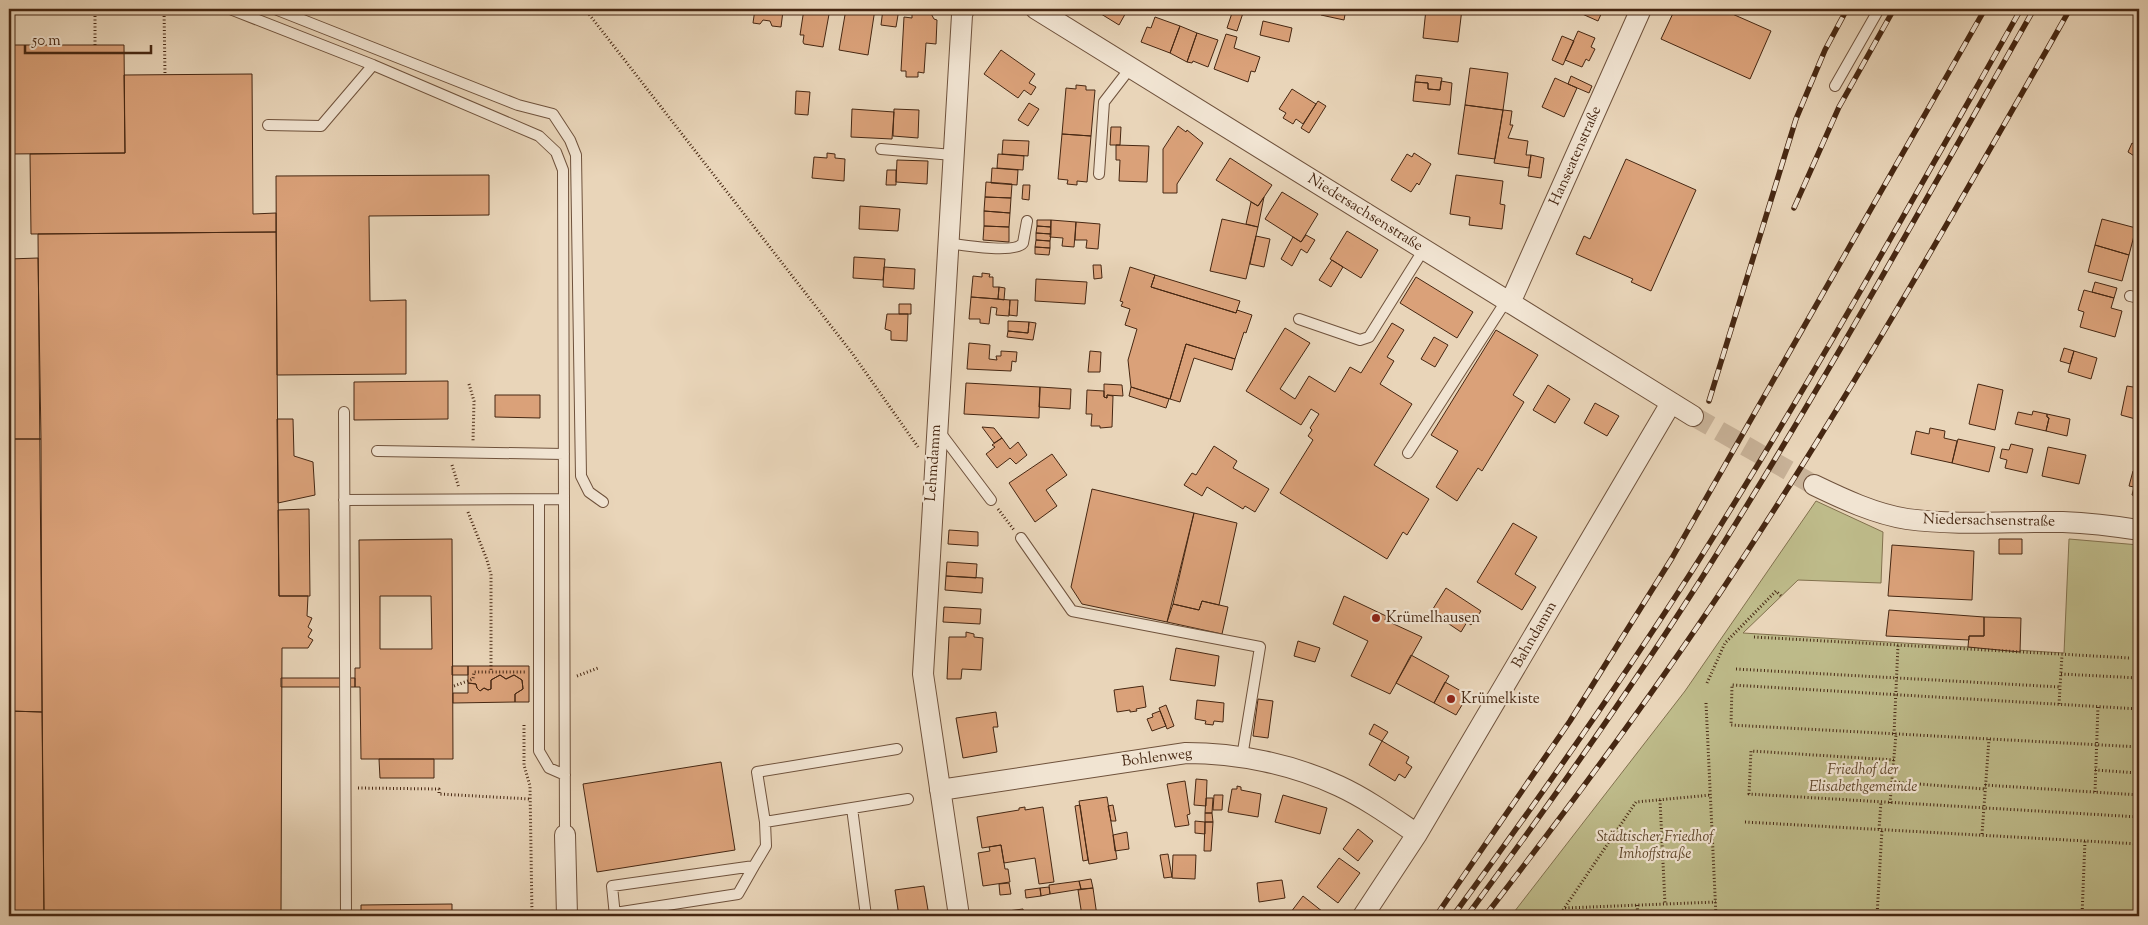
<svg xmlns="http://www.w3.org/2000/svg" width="2148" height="925" font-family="'Sorts Mill Goudy',serif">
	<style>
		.green { fill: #bebb8a; stroke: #82714e }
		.building { fill: #daa179; stroke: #462712; fill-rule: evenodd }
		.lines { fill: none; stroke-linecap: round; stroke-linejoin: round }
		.minor-tunnel { stroke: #c8b298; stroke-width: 20; stroke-dasharray: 20 10; stroke-linecap: butt }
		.service-casing { stroke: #6f523c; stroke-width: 12 }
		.minor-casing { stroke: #6f523c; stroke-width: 22 }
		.path { stroke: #462712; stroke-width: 3; stroke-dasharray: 1 2.5; stroke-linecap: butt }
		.service { stroke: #f1e4d2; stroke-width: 10 }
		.minor { stroke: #f1e4d2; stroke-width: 20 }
		.rail-casing { stroke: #462712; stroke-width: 5.5 }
		.rail { stroke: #f1e4d2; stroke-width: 4; stroke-dasharray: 11; stroke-linecap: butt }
		.poi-dot { fill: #8f2418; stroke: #f1e4d2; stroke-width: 2 }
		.labels { text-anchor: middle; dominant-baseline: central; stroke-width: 4.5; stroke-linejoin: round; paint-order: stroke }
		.street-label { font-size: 15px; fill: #462712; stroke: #f1e4d2 }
		.poi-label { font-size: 15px; fill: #462712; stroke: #f1e4d2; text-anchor: start }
		.park-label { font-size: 15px; font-style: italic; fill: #5e452a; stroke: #f1e4d2 }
	</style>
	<rect width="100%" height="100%" fill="#e9d5b9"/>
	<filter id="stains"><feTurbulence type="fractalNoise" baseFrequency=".004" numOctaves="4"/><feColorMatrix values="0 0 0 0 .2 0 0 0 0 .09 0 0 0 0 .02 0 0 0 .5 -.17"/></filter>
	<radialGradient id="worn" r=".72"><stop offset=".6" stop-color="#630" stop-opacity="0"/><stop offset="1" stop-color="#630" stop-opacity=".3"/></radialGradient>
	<path class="green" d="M1816 501 1883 532 1881 583 1798 580 1743 633 2064 653 2069 539 2139 545V916H1511L1685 691Z"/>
	<path class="building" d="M755 9H780L779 10 783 11 781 27 772 26 770 21 763 20 760 24 753 23Z
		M804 9H830L823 47 804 44 803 42 804 35H800Z
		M846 9H875L868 55 839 50Z
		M883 9H899L896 27 881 25Z
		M912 9 929 10 934 19 937 20 936 44 926 43 924 73 918 72V77H906V71H901L904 17 912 18Z
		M1093 9H1128L1119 25Z
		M1322 9H1346L1344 20 1321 15Z
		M1426 9H1462L1458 42 1423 38Z
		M1571 9H1608L1606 13 1602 12 1598 21Z
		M1675 9H1721L1771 31 1750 79 1661 39Z
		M1233 10 1243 13 1237 31 1227 28Z
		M1155 17 1180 26 1170 53 1141 42 1147 27 1151 28Z
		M1263 21 1292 28 1289 42 1260 35Z
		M1180 26 1197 33 1187 62 1170 53Z
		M1578 31 1595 38 1591 47 1595 49 1589 61 1586 59 1582 67 1565 60Z
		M1197 33 1218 40 1208 67 1193 61 1192 63 1187 62Z
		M1226 34 1237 37 1234 48 1260 57 1255 72 1251 71 1248 82 1214 69Z
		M1562 36 1574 41 1563 65 1552 60Z
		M9 45H124L125 153 9 154Z
		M1001 50 1035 74 1029 83 1036 87 1031 95 1024 90 1018 98 984 74Z
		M1470 68 1508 73 1503 110 1465 105Z
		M252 74 253 214 276 213V232L31 234 30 154 125 153 124 75Z
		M1416 75 1442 78 1440 90 1428 89V83L1415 82Z
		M1571 76 1592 86 1589 93 1568 84Z
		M1555 78 1577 88 1564 117 1542 107Z
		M1441 81 1452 83 1450 105 1413 101 1415 82 1428 83V89L1440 90Z
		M1076 85 1086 86V90H1095L1091 136 1062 134 1066 88 1076 89Z
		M1292 89 1316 104 1303 124 1296 119 1293 124 1283 118 1286 113 1279 109Z
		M796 91 810 92 808 115 795 114Z
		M1318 101 1326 106 1309 133 1301 128Z
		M1029 103 1039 109 1028 126 1018 120Z
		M1465 105 1503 110 1495 159 1458 154Z
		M852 109 894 112 892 139 851 137Z
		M894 109 919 110 918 138 893 136Z
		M1503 110 1512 111 1510 125H1513L1508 138 1528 141 1526 155H1531L1529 168 1494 163Z
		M1178 126 1186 132 1187 130 1203 143 1177 184V193H1163V149Z
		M1111 127H1121L1120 145H1110Z
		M1062 134 1091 136 1087 182 1077 181V185L1067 184 1068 180 1058 179Z
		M1003 140 1029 141 1028 156 1002 154Z
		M2132 143 2139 147V159L2128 152Z
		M1116 145 1149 146 1147 182 1119 181 1120 160H1116Z
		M827 153 835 154V158L845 159 844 181 812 178 814 157 827 158Z
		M1414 153 1431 164 1419 185 1417 183 1411 192 1391 180 1407 154 1412 157Z
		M998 154 1024 156 1023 170 997 168Z
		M1531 155 1544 158 1541 178 1528 176Z
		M1230 158 1272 185 1258 206 1216 180Z
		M1626 159 1696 190 1651 291 1631 282 1633 279 1576 254 1584 236 1590 239Z
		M897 160 928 161 927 184 896 182Z
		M992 168 1018 170 1017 185 991 183Z
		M887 170H896V185H886Z
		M489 175V215L369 216 370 301 406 300V374L277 375 276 176Z
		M1456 175 1503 181 1500 204 1505 205 1502 229 1469 225 1470 217 1450 214Z
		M986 182 1012 184 1011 198 985 197Z
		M1023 185H1030L1029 200 1022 199Z
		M1282 192 1318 214 1301 242 1265 219Z
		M985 197 1011 198 1010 213 984 211Z
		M1264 197 1258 227 1246 224 1251 202 1258 206Z
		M860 206 900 209 898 231 859 229Z
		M984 211 1010 213 1009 227 984 226Z
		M1222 219 1258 227 1246 279 1210 271Z
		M2102 219 2136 228 2129 255 2095 245Z
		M1037 220H1051V227L1037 226Z
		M1051 220 1076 222 1074 247 1062 246 1063 238 1050 237Z
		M1076 222 1100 224 1098 249 1086 248 1087 240H1075Z
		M984 226 1009 227V242L983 240Z
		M1037 226 1051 227V234L1036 233Z
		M1347 231 1378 250 1361 278 1330 259Z
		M276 232 279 596H308L307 616 312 618 308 627 312 630 308 637 313 640 308 648H282L281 916H44L38 234Z
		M1036 233 1051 234 1050 241 1036 240Z
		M1306 235 1315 240 1307 253 1301 249 1292 266 1281 259 1293 237 1301 242Z
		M1256 236 1270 239 1264 267 1250 264Z
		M1036 240 1050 241V248L1035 247Z
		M2095 245 2129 255 2122 281 2088 272Z
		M1035 247 1050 248 1049 255 1035 254Z
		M854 257 885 259 883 280 853 278Z
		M38 258 41 439H9V259Z
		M1332 260 1343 267 1331 287 1319 280Z
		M1093 265H1101L1102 278 1094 279Z
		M884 267 915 269 914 289 883 287Z
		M1130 267 1155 275 1151 287 1236 313 1237 310 1252 315 1246 333 1244 332 1235 359 1186 344 1170 399 1131 387 1128 360 1137 329 1125 325 1130 309 1121 306 1123 302 1120 301Z
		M982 273 990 274 989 277H993V287H999L998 299 971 297 973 276 982 277Z
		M1155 275 1240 301 1236 313 1151 287Z
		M1416 277 1473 312 1457 338 1400 303Z
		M1036 279 1087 282 1085 304 1035 301Z
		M2095 282 2117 288 2114 298 2092 292Z
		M999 287 1005 288 1004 300 998 299Z
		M2084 290 2114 298 2111 308 2122 311 2115 337 2080 327 2084 312 2078 310Z
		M971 297 1010 300 1009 316 996 315 997 308 991 307 989 324 980 323V319H969Z
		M1010 300H1018L1017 316 1009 315Z
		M899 304H911V314H899Z
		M887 314H908L907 341 891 340V331L885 329Z
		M1008 321 1029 322 1028 333 1008 331Z
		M1029 322 1036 323 1033 340 1007 337 1008 331 1028 333Z
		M1392 323 1404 330 1387 357 1394 361 1380 384 1412 404 1374 465 1429 499 1407 535 1403 532 1387 559 1280 493 1313 440 1308 436 1312 430 1310 428 1319 414 1311 409 1301 425 1246 391 1285 328 1310 343 1280 389 1295 399 1309 376 1335 392 1350 367 1361 373Z
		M1496 330 1538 355 1513 395 1524 402 1482 471 1478 468 1457 501 1436 487 1458 451 1431 435Z
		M1434 337 1448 345 1435 367 1421 359Z
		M969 343 990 345 989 359 997 360 996 356H1001V351L1017 352 1016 362 1012 361 1011 371 967 369Z
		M1186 344 1235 359 1232 370 1194 358 1180 402 1170 399Z
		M2064 348 2074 351 2070 364 2060 361Z
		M1090 351 1101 352 1100 372H1088Z
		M2074 351 2097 358 2091 379 2068 372Z
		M448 381V419L354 420V382Z
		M966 383 1040 387 1039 418 964 414Z
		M1104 384 1122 385 1123 396 1107 395V398L1104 397Z
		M1978 384 2003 390 1995 430 1969 424Z
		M1548 385 1570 399 1555 423 1533 410Z
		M2127 386 2139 388V420L2121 415Z
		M1040 387 1071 389 1070 409 1039 407Z
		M1131 387 1169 399 1166 408 1129 396Z
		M1087 390 1104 391V397L1107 398V395L1113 396 1112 427 1100 428V426H1091L1092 414H1086Z
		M495 395H540V418L495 417Z
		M1595 403 1619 416 1607 436 1584 423Z
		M2033 411 2047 414V417L2049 418 2046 431 2015 424 2018 412 2032 415Z
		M2047 414 2070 419 2067 436 2046 431 2049 418 2047 417Z
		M277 419H293L294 456 313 462 315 495 278 503Z
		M982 427 994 428 1002 438 994 443Z
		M1930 428 1945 431 1944 438 1957 441 1952 463 1911 454 1916 431 1929 434Z
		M1002 438 1010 449 1018 442 1027 455 1016 464 1010 458 997 468 986 454 995 447 992 445Z
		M9 439H41L42 712 9 711Z
		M1958 439 1995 447 1989 472 1952 463Z
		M2011 444 2033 449 2027 473 2005 468 2007 460 2000 458 2002 449 2009 450Z
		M1214 446 1237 461 1233 468 1269 489 1255 512 1245 506 1243 509 1207 487 1202 496 1184 485 1192 473 1196 475Z
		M2048 447 2086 455 2079 484 2042 476Z
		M1052 454 1067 475 1046 490 1057 506 1035 522 1009 483Z
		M2133 471 2139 473V497L2132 495 2134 487 2129 486Z
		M1092 489 1194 513 1167 622 1082 604 1071 587Z
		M309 509 310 596H279L278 510Z
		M1194 513 1237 523 1219 605 1202 601 1199 610 1173 604Z
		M1513 523 1537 537 1515 574 1536 587 1522 610 1477 582Z
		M949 530 978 532V546L948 544Z
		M452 539 453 759H361L360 687H355V668H360L359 540ZM380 596H431L432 649H380Z
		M1999 539H2022V554H1999Z
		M1892 545 1974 551 1972 600 1888 596Z
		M947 562 977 564 976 578 946 576Z
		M946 576 983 578 982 593 945 590Z
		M1446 588 1481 611 1471 625 1467 622 1461 632 1431 612Z
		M1344 596 1386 616 1385 620 1422 637 1390 694 1351 676 1368 641 1333 624Z
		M1202 601 1228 607 1222 634 1167 622 1173 604 1199 610Z
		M944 607 981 609 980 624 943 622Z
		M1889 610 1984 617V636H1969V640L1886 636Z
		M1984 617 2021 618 2020 652 1968 647 1969 636H1984Z
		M966 632 974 634V637L983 638 981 670 962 669 961 679H947L949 637H966Z
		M1298 641 1320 648 1315 662 1294 656Z
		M1176 648 1219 656 1215 686 1170 680Z
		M1411 655 1449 676 1434 703 1396 683Z
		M452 666H468V675H452Z
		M468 666H529V702H515V694L523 689 522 680 514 675 506 679 500 675 491 680V689L488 690 484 688 480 691 477 688 476 684 468 683Z
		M500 675 506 679 514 675 522 680 523 689 515 694V702L453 703V693H468V683L476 684 477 688 480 691 484 688 488 690 491 689V680Z
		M281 678H355V687H281Z
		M1445 682 1468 695 1456 715 1434 703Z
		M1143 686 1146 707 1136 709 1137 711 1130 712V710L1117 712 1114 690Z
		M1258 699 1273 701 1268 738 1253 736Z
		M1197 700 1224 703 1223 722 1214 721 1213 725 1205 724 1206 721 1195 719Z
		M1166 705 1174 726 1167 729 1159 708Z
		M9 711 42 712 44 916H9Z
		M1160 711 1166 726 1152 731 1147 719 1153 717 1152 714Z
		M996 712 998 727H993L997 752 963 758 956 718Z
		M1374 724 1388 732 1382 741 1369 734Z
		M1382 741 1409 757 1406 763 1412 767 1405 778 1399 774 1395 781 1369 765Z
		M379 759H434V778H380Z
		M721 762 735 850 597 872 583 784Z
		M1196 779 1207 780 1206 806 1194 805Z
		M1185 781 1190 814 1187 815 1189 825 1175 827 1167 784Z
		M1237 786 1241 787V790L1261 794 1258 817 1228 812 1232 789H1237Z
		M1214 795H1223L1222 810H1213Z
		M1283 795 1327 808 1320 834 1275 822Z
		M1107 797 1117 859 1089 864 1079 801Z
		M1206 798H1213L1212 813H1205Z
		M1080 805 1088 860 1083 861 1075 806Z
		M1113 805 1116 821H1111L1108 806Z
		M1025 807V810L1043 807 1054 882 1039 884 1035 858 1004 863 1001 845 982 848 977 817 1019 810V808Z
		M1205 813H1212L1213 822H1205Z
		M1195 821 1205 822V834L1195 833Z
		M1205 822H1213L1211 851H1204Z
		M1358 829 1373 841 1358 861 1343 849Z
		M1127 832 1129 849 1115 851 1113 835Z
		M1001 845 1005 869H1008L1010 882 983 886 978 853 990 851 989 847Z
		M1168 854 1172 877 1164 878 1160 855Z
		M1173 855H1196L1195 879 1172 878Z
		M1339 858 1360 873 1338 903 1317 887Z
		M1091 879 1093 888 1081 889 1079 881Z
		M1282 880 1285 898 1259 902 1257 883Z
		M1079 881 1081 889 1050 894 1049 885Z
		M1009 883 1011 894 1000 895 999 884Z
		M924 886 929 916H899L895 890Z
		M1049 887 1050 894 1041 896 1040 888Z
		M1040 888 1041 896 1026 898 1025 890Z
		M1093 888 1097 916H1082L1078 890Z
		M1303 896 1323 912 1320 916H1288Z
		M452 904V916H361V905Z
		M1023 909 1024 916H985V914Z"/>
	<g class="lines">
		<path class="minor-tunnel" d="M1693 416 1814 485"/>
		<g class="service-casing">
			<path id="service" d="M230 9 373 65 539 136 556 152 563 170 565 835
				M275 9 518 105 553 114 570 140 576 155 581 476 589 492 603 502
				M1835 86 1879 9
				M268 125 321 126 373 65
				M881 149 953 155
				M1099 174 1104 102 1131 67
				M948 243C962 245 1015 254 1023 243L1027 221
				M2130 296 2139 298
				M1299 319 1360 340 1369 337 1424 249
				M344 412 346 916
				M939 431 991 500
				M377 451 564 454
				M1408 453 1506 301
				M344 500 564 499
				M539 500V751L549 768 565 775
				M1021 538 1072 611 1260 647 1242 757
				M852 808 765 822 757 772 897 749
				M615 913 738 894 754 866
				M615 916 612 886 754 866 766 846 765 822
				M866 916 852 808 908 799"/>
		</g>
		<g class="minor-casing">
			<path id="minor" d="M1036 9 1693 416
				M1510 303 1641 9
				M1814 485C1843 499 1875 514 1907 519 1959 526 2012 521 2063 522 2089 523 2114 526 2139 530
				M940 790 1186 753C1237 753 1292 764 1339 786 1367 799 1392 817 1417 834
				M565 835 567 916
				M959 916 923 674 962 15 964 9
				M1363 916 1417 834 1671 403"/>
		</g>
		<path class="path" d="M164 9 165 75
			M585 9 852 353 918 447
			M95 45V9
			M469 384 474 401 473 441
			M452 465 459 488
			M998 509 1014 530
			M468 512 487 560 491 575V671
			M1754 637 2130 658
			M1736 669 2060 687
			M2061 674 2139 678
			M577 676 598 668
			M1707 683 1725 643 1776 591 1781 596
			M454 686 473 679 474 672H526V673
			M1706 703 1716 916
			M2059 704 2062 655
			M2139 709 1732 685 1731 725 2139 747
			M524 725V765L530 786 532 916
			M1894 734 1898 645
			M1894 760 1751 751 1749 794 2139 817
			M2095 770 2139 773
			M1892 782 1985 789
			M1985 785 2139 795
			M358 788 439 789V794L530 799
			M2095 792 2098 706
			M1660 800 1665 904
			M1890 803 1896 734
			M1745 822 2139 844
			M1879 829 1881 802
			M1982 834 1989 739
			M1637 905 1638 916
			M1565 908 1716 902
			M1559 916 1636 802 1711 795
			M1877 916 1882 829
			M2082 916 2085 840"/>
		<use href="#service" class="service"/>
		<use href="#minor" class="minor"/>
		<g class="rail-casing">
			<path id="rail" d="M1794 208 1839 107 1894 9
				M1709 401 1796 119 1825 50 1847 9
				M1436 916 1570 721 1672 558 1985 9
				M1453 916C1536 803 1616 689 1692 571 1808 388 1914 197 2021 9
				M1467 916C1549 805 1629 692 1703 576 1820 391 1926 199 2034 9
				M1485 916C1568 809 1649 700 1724 587 1848 400 1959 204 2070 9"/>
		</g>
		<use href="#rail" class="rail"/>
	</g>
	<g class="poi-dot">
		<circle cx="1376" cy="618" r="5"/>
		<circle cx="1451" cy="699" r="5"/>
	</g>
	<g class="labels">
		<g class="street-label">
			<text transform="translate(1576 156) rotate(-66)">Hanseatenstraße</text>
			<text transform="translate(1365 213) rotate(32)">Niedersachsenstraße</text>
			<text transform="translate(934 463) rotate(-86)">Lehmdamm</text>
			<text transform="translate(1989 521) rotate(1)">Niedersachsenstraße</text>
			<text transform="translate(1535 635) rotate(-60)">Bahndamm</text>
			<text transform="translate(1157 758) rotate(-7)">Bohlenweg</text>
		</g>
		<g class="poi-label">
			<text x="1386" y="618">Krümelhausen</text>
			<text x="1461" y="699">Krümelkiste</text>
		</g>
		<g class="park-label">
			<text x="1863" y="770">Friedhof der<tspan x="1863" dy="17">Elisabethgemeinde</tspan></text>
			<text x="1655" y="837">Städtischer Friedhof<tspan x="1655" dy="17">Imhoffstraße</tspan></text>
		</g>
	</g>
	<rect width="2148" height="925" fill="none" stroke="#e9d5b9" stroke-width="30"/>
	<rect x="10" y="10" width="2128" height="905" fill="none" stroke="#462712" stroke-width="2.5"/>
	<rect x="15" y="15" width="2118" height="895" fill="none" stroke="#462712"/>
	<path d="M25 45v8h126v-8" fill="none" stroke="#462712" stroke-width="2.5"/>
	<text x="32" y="45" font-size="15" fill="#462712" stroke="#f1e4d2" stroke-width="4" paint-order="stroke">50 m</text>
	<rect width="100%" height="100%" filter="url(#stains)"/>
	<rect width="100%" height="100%" fill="url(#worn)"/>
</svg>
